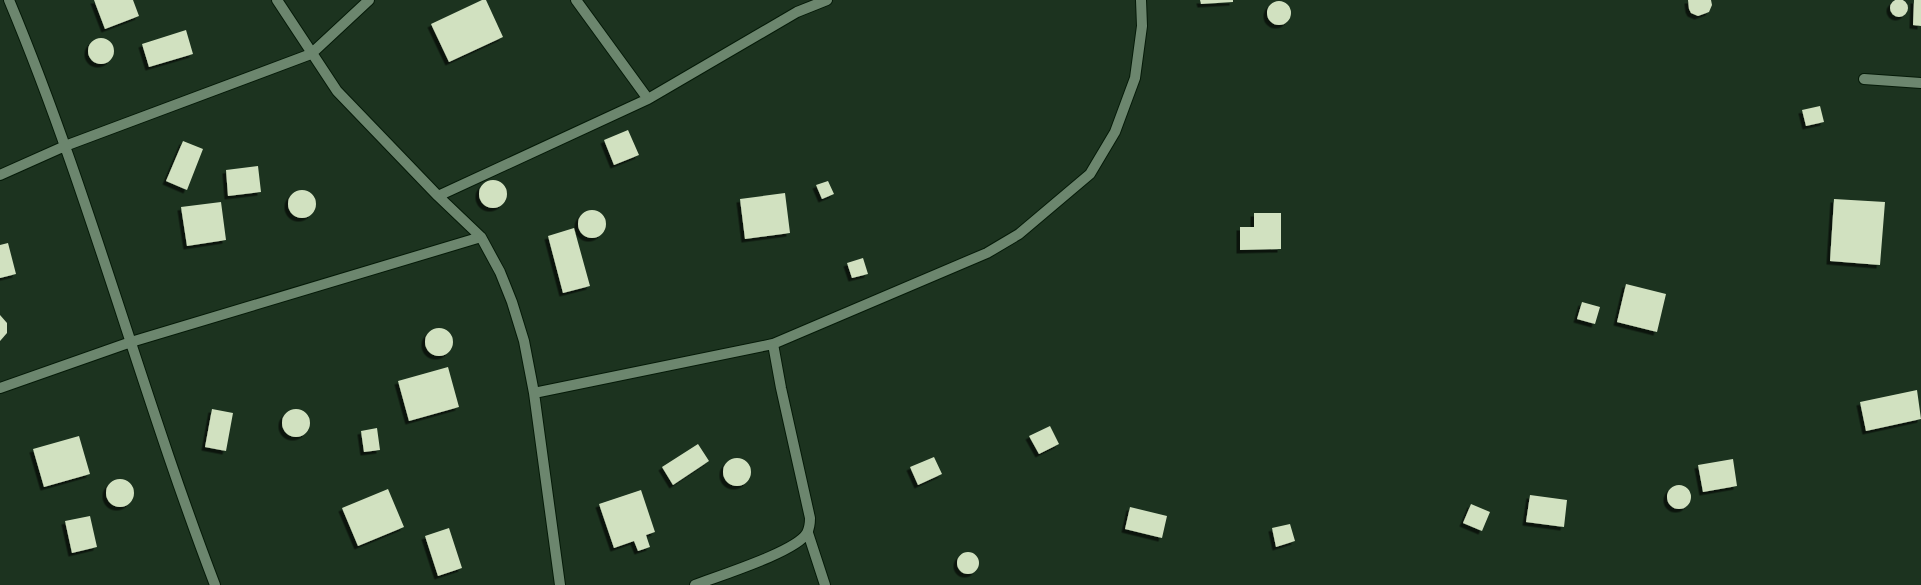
<svg xmlns="http://www.w3.org/2000/svg" width="1921" height="585" font-family="Barlow,sans-serif">
	<style>
		.building { fill: #d1e1c0; filter: url(#shadow) }
		.lines { fill: none; stroke-linecap: round; stroke-linejoin: round }
		.minor-casing { stroke: #051a08; stroke-width: 12 }
		.minor { stroke: #6c866e; stroke-width: 10 }
	</style>
	<defs>
		<filter id="shadow"><feDropShadow dx="-3.5" dy="3.5" stdDeviation="0" flood-color="#0009"/></filter>
	</defs>
	<rect width="100%" height="100%" fill="#1c331f"/>
	<path class="building" d="M1890 8a9 9 0 1 1 18 0a9 9 0 1 1-18 0Z
		M94 0H133L139 16 105 29Z
		M482 0H486L503 37 449 62 431 24Z
		M1200 0H1233V2L1201 4Z
		M1688 0H1711L1712 5 1709 12 1698 16 1691 13 1689 9Z
		M1914 0H1921V26L1913 25Z
		M1267 13a12 12 0 1 1 24 0a12 12 0 1 1-24 0Z
		M186 30 193 54 149 67 142 44Z
		M88 51a13 13 0 1 1 26 0a13 13 0 1 1-26 0Z
		M1820 106 1824 122 1806 126 1802 110Z
		M628 130 639 155 614 165 604 140Z
		M183 141 203 149 187 190 166 181Z
		M258 166 261 192 228 196 226 170Z
		M479 194a14 14 0 1 1 28 0a14 14 0 1 1-28 0Z
		M828 181 834 194 822 199 816 185Z
		M288 204a14 14 0 1 1 28 0a14 14 0 1 1-28 0Z
		M785 193 790 233 745 239 740 199Z
		M1834 199 1885 202 1880 265 1830 261Z
		M221 202 226 240 187 246 181 207Z
		M578 224a14 14 0 1 1 28 0a14 14 0 1 1-28 0Z
		M1254 213H1281V249L1240 250V227H1254Z
		M574 228 590 286 563 293 548 236Z
		M8 243 16 274 0 278V245Z
		M863 258 868 274 852 278 847 263Z
		M1626 284 1666 294 1657 332 1617 322Z
		M1582 302 1600 307 1595 324 1577 319Z
		M0 315 7 323V333L0 341Z
		M425 342a14 14 0 1 1 28 0a14 14 0 1 1-28 0Z
		M448 367 459 407 409 421 398 381Z
		M1917 390 1921 419 1866 431 1860 402Z
		M282 423a14 14 0 1 1 28 0a14 14 0 1 1-28 0Z
		M212 409 233 413 226 451 205 447Z
		M1050 426 1059 444 1039 454 1029 436Z
		M377 428 380 450 364 452 361 431Z
		M79 436 90 474 44 487 33 449Z
		M698 444 709 461 673 485 662 467Z
		M934 457 942 474 918 485 910 467Z
		M723 472a14 14 0 1 1 28 0a14 14 0 1 1-28 0Z
		M1733 459 1737 486 1703 492 1698 465Z
		M106 493a14 14 0 1 1 28 0a14 14 0 1 1-28 0Z
		M1667 497a12 12 0 1 1 24 0a12 12 0 1 1-24 0Z
		M388 489 404 527 358 546 342 508Z
		M641 490 655 532 646 535 650 547 638 551 634 541 614 548 599 504Z
		M1530 495 1567 500 1564 527 1526 522Z
		M1471 504 1490 512 1482 531 1463 523Z
		M1130 507 1167 516 1162 538 1125 529Z
		M90 516 97 547 72 553 65 521Z
		M1290 524 1295 541 1276 547 1272 528Z
		M449 528 462 568 438 576 425 536Z
		M957 563a11 11 0 1 1 22 0a11 11 0 1 1-22 0Z"/>
	<g class="lines">
		<g class="minor-casing">
			<path id="minor" d="M9 0C89 191 141 392 215 585
				M277 0 337 91 438 196 481 237 500 272 512 302 524 341 534 393 560 585
				M576 0 648 99
				M1864 79 1921 83
				M0 175 65 146 311 54 369 0
				M438 196 648 99 797 12 827 0
				M0 388 131 342 481 237
				M534 393 773 344
				M808 533 825 585
				M695 585C718 576 796 552 807 533 809 529 810 523 810 518L781 388 773 344 987 253 1019 234 1090 174 1115 132 1135 78 1142 26 1141 0"/>
		</g>
		<use href="#minor" class="minor"/>
	</g>
</svg>
